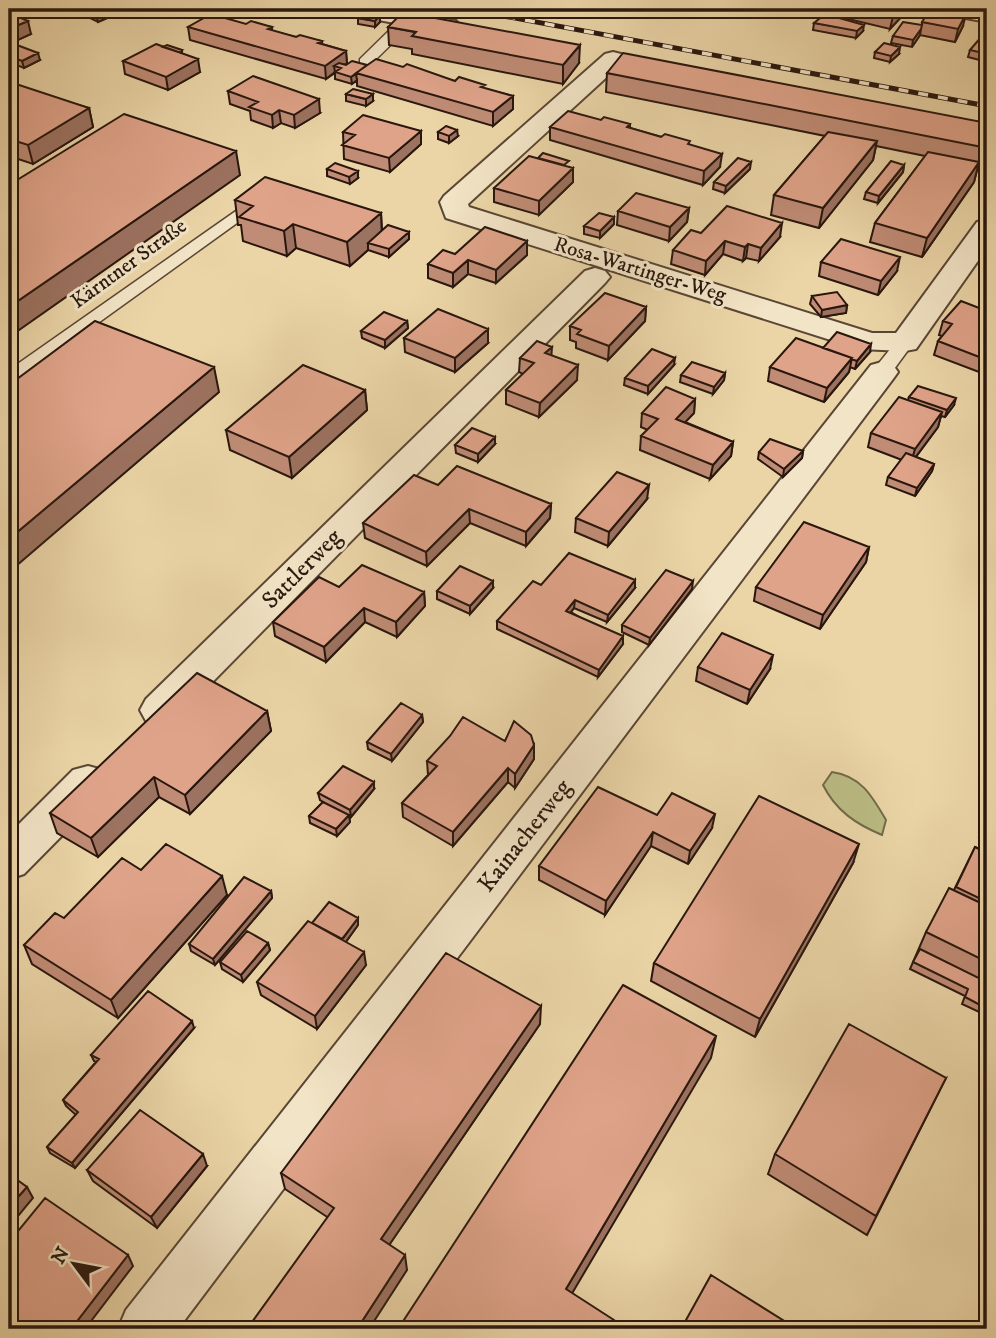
<svg xmlns="http://www.w3.org/2000/svg" width="996" height="1338" font-family="'IM FELL DW Pica',serif">
	<style>
		.green { fill: #bbbc84; stroke: #726a49; stroke-width: 2 }
		.lines { fill: none; stroke-linecap: round; stroke-linejoin: round }
		.service-casing { stroke: #5a4634; stroke-width: 3 }
		.minor-casing { stroke: #5a4634; stroke-width: 4 }
		.service { fill: #f2e4c6; fill-rule: evenodd }
		.minor { fill: #f2e4c6; fill-rule: evenodd }
		.rail-casing { stroke: #29170e; stroke-width: 5 }
		.rail { stroke: #f2e4c6; stroke-width: 3.5; stroke-dasharray: 10; stroke-linecap: butt }
		.wall { fill: #c08c76; stroke: #29170e; stroke-width: 2 }
		.shaded-wall { fill: #9c7260; stroke: #29170e; stroke-width: 2 }
		.building { fill: #dfa389; stroke: #29170e; stroke-width: 2 }
		.labels { text-anchor: middle; dominant-baseline: central; stroke-width: 6; stroke-linejoin: round; paint-order: stroke }
		.far-street-label { font-size: 21px; fill: #29170e; stroke: #f2e4c6 }
		.street-label { font-size: 24px; fill: #29170e; stroke: #f2e4c6 }
	</style>
	<rect width="100%" height="100%" fill="#ebd5a7"/>
	<filter id="stains"><feTurbulence type="fractalNoise" baseFrequency=".00286" numOctaves="4"/><feColorMatrix values="0 0 0 0 .2 0 0 0 0 .09 0 0 0 0 .02 0 0 0 .5 -.17"/></filter>
	<radialGradient id="worn" r=".72"><stop offset=".6" stop-color="#630" stop-opacity="0"/><stop offset="1" stop-color="#630" stop-opacity=".3"/></radialGradient>
	<path class="green" d="M832 772C861 776 872 796 886 820L882 835C856 824 836 811 823 785Z"/>
	<g class="lines">
		<g class="service-casing">
			<path id="service" d="M409 15 414 16V22L370 65H360V59L404 16Z
				M263 192 269 194 271 197 269 200 16 382 9 384V370Z
				M905 337 911 338 914 342 911 346 889 376H875L873 372 875 368 899 338Z"/>
		</g>
		<g class="minor-casing">
			<path id="minor" d="M346 9H392L456 21 460 26 456 31 448 33 357 16 349 14Z
				M941 9H987V22L944 14Z
				M613 52 621 54 625 59 621 64 468 204 469 207 872 333H896L977 222 987 220V248L916 349 905 351 859 349 446 218 440 202 444 196 605 54Z
				M595 268 605 271 610 277 605 283 174 721 160 725 146 721 140 710 146 699 585 271Z
				M882 362 893 365 898 372 893 379 178 1329H118L126 1310 871 365Z
				M88 766 103 770 109 782 103 794 24 874 9 879V834L73 770Z"/>
		</g>
		<use href="#service" class="service"/>
		<use href="#minor" class="minor"/>
		<g class="rail-casing">
			<path id="rail" d="M466 9 987 106"/>
		</g>
		<use href="#rail" class="rail"/>
	</g>
	<path class="wall" d="M83 9H125L107 15V18L98 22 84 15Z
		M619 9H666L660 14 655 12 648 17Z
		M733 9H764L757 15Z
		M846 9H904L903 15 890 29 844 18Z
		M9 13 31 34 11 43 40 60 24 68 9 62Z
		M358 18 380 22 375 27 358 24Z
		M922 22 963 26 955 42 920 35 912 47 891 43 893 36 922 25Z
		M814 23 863 31 856 38 813 30Z
		M246 24 272 27V31L296 37 322 41V44L346 51 347 64 367 65 455 81 513 96V109L493 126 357 86V80L352 84 335 79V73L326 79 190 40 188 27Z
		M388 27 579 63 563 84 412 54V49L389 45Z
		M987 38V62L968 57 970 50Z
		M163 47 182 50V54L200 72 168 90 125 74 123 61Z
		M875 52 899 54 890 62 874 58Z
		M607 73 987 123V160L984 168 978 166 974 182 922 257 870 242 875 223 925 156 876 146 873 160 819 228 771 215 774 195 825 136 606 92Z
		M9 85 89 108 93 127 33 164 9 156Z
		M228 91 320 113 295 128 281 123 273 128 251 120 250 111 230 104Z
		M346 94 373 101 366 106 346 101Z
		M601 120 630 124V128L690 145 720 167 703 185 550 140V127Z
		M421 131V144L390 172 344 159 343 132Z
		M438 132 458 136 449 143 438 139Z
		M904 165 903 172 878 203 864 199 866 192Z
		M569 167 573 182 539 215 494 202V188Z
		M327 169 358 178 350 184 327 176Z
		M750 169 725 193 713 189 714 182Z
		M235 200 381 213 382 230 409 232V239L389 257 368 250 350 266 296 248 287 256 243 241 241 225H238Z
		M689 208 687 222 669 241 617 225 618 211Z
		M614 217V224L600 238 584 234V226Z
		M701 233 780 237 759 261 746 258 743 261 723 254 705 275 671 264 673 250Z
		M527 241V255L496 283 468 274 453 287 428 278V264L455 254Z
		M821 262 897 271 878 295 819 276Z
		M812 296 847 305 846 313 821 317 810 304Z
		M646 307 645 321 608 360 576 348V342L570 340V326Z
		M987 311V375L934 355 938 341 942 336 939 335 943 321Z
		M407 321 408 328 385 348 362 338 361 331Z
		M404 338 488 343 455 372 405 352Z
		M823 348 870 352 855 369 850 367 849 372 824 402 768 381 770 367Z
		M551 355 577 380 539 417 506 404V390L523 374 519 372 520 358Z
		M674 365 648 394 624 385 625 378Z
		M725 373 724 380 713 394 680 382 681 375Z
		M365 390 367 410 292 478 230 450 226 430Z
		M909 397 954 405 945 417 941 416 938 427 916 457 934 464 932 471 915 496 886 485 888 477 902 460 868 447 871 433 908 400Z
		M695 399 694 413 685 422 733 442 731 456 710 479 640 450 641 436 648 430 641 427 642 413Z
		M495 444 478 462 456 453 455 445Z
		M803 451 802 458 783 477 758 459 759 452Z
		M438 485 551 504 550 518 526 546 470 523 427 566 365 538 363 523Z
		M647 499 608 546 575 532 576 518Z
		M869 547 866 562 820 629 754 601 756 587Z
		M541 585 635 588 607 622 574 608 571 612 623 644 598 677 497 629V621Z
		M339 587 424 592 425 606 397 637 365 622 326 662 275 636 273 622Z
		M493 588 470 614 437 599V591Z
		M692 589 649 645 622 632V625Z
		M698 667 770 669 747 704 696 681Z
		M267 711 271 731 190 814 159 797 98 857 57 833 50 813Z
		M422 715 423 722 392 761 368 749 367 742Z
		M505 741 534 745V759L515 788 508 782 453 846 403 817 402 803 428 775 427 761Z
		M374 789 351 817 349 816 350 822 337 836 310 823 309 816 323 802 320 800 318 793Z
		M657 815 712 828 688 864 651 846 605 915 539 880V866Z
		M987 819V841L979 837Z
		M975 847 987 853V995L979 1012 962 1004 965 996 910 969 926 932 954 890Z
		M853 863 755 1037 651 981 654 963Z
		M141 870 227 895 118 1018 32 964 24 945Z
		M271 891 272 898 215 965 191 951 189 944Z
		M358 918V925L346 942 366 965 317 1029 261 995 257 982 312 923Z
		M268 943 270 950 243 982 222 969 220 962Z
		M540 1024 389 1245 407 1270 285 1189 281 1173Z
		M194 1028 75 1168 50 1153 47 1147 76 1115 66 1106 63 1100 96 1062 94 1061 91 1055Z
		M946 1078 867 1235 768 1174 775 1154Z
		M207 1166 157 1228 93 1181 87 1170Z"/>
	<path class="shaded-wall" d="M104 9H125L107 15V18L98 22 96 15 105 12Z
		M649 9H655V12L648 17Z
		M660 9H666L660 14Z
		M758 9H764L757 15Z
		M900 9H904L903 15 890 29 893 16Z
		M966 14 963 26 955 42 958 29Z
		M380 15V22L375 27V21Z
		M28 21 31 34 9 44V29Z
		M864 25 863 31 856 38 857 31Z
		M921 29 920 35 912 47 913 40Z
		M580 45 579 63 563 84V65Z
		M900 47 899 54 890 62 891 56Z
		M346 51 347 64 334 66 335 72 326 79 325 66Z
		M38 53 40 60 24 68 22 61Z
		M198 59 200 72 168 90 166 77Z
		M356 74 357 80 352 84 351 77Z
		M373 94V101L366 106V99Z
		M513 96V109L493 126V112Z
		M319 99 320 113 295 128 294 115Z
		M89 108 93 127 33 164 28 145Z
		M279 110 281 123 273 128 272 115Z
		M457 130 458 136 449 143V136Z
		M421 131V144L390 172 389 158Z
		M877 141 873 160 819 228 823 208Z
		M236 151 240 175 9 337V307Z
		M722 154 720 167 703 185 704 171Z
		M751 162 750 169 725 193 726 186Z
		M979 162 974 182 922 257 927 238Z
		M904 165 903 172 878 203 879 196Z
		M573 168V182L539 215V201Z
		M358 171V178L350 184 349 177Z
		M689 208 687 222 669 241 670 227Z
		M381 213 382 238 368 243V250L350 266 347 242Z
		M614 217V224L600 238V231Z
		M782 223 780 237 759 261 761 248Z
		M293 224 296 248 287 256 284 231Z
		M409 232V239L389 257V249Z
		M527 241V255L496 283V270Z
		M725 241 723 254 705 275 706 261Z
		M748 244 746 258 743 261 745 247Z
		M900 257 897 271 878 295 881 281Z
		M468 260V274L453 287V273Z
		M847 305 846 313 821 317 822 310Z
		M646 307 645 321 608 360 609 346Z
		M407 321 408 328 385 348V340Z
		M488 329V343L455 372V358Z
		M871 344 870 352 855 369 857 361Z
		M552 347 551 361 545 353Z
		M675 358 674 365 648 394V386Z
		M852 358 849 372 824 402 827 388Z
		M578 365 577 380 539 417 540 403Z
		M214 367 219 392 9 572V539Z
		M725 373 724 380 713 394 714 387Z
		M365 390 367 410 292 478 289 457Z
		M956 398 954 405 945 417 947 410Z
		M695 399 694 413 675 433 676 419Z
		M942 412 938 427 911 463 915 449Z
		M495 437V444L478 462V454Z
		M733 442 731 456 710 479 713 465Z
		M803 451 802 458 783 477 784 469Z
		M934 464 932 471 915 496 917 488Z
		M649 485 647 499 608 546 609 532Z
		M551 504 550 518 526 546V532Z
		M469 509 470 523 427 566 426 552Z
		M869 547 866 562 820 629 823 615Z
		M635 580V588L607 622 608 615Z
		M493 581V588L470 614V606Z
		M693 581 692 589 649 645 650 638Z
		M424 592 425 606 397 637 396 622Z
		M575 600 574 608 566 618V611Z
		M364 608 365 622 326 662 324 647Z
		M623 636V644L598 677 599 670Z
		M773 655 770 669 747 704 750 690Z
		M267 711 271 731 190 814 185 795Z
		M422 715 423 722 392 761 391 754Z
		M534 745V759L515 788V774Z
		M508 768V782L453 846V832Z
		M154 777 159 797 98 857 91 838Z
		M374 782V789L351 817 350 810Z
		M715 814 712 828 688 864 690 851Z
		M349 815 350 822 337 836 336 829Z
		M653 832 651 846 605 915 606 901Z
		M859 844 853 863 755 1037 760 1019Z
		M222 876 227 895 118 1018 111 1000Z
		M271 891 272 898 215 965 213 959Z
		M358 918V925L340 950 339 944Z
		M268 943 270 950 243 982 241 975Z
		M364 952 366 965 317 1029 315 1016Z
		M541 1006 540 1024 383 1254 381 1239Z
		M192 1021 194 1028 75 1168 72 1163Z
		M716 1036 711 1058 564 1307 566 1289Z
		M203 1154 207 1166 157 1228 151 1217Z
		M27 1187 33 1198 9 1227V1207Z
		M128 1255 133 1266 85 1329H71Z
		M405 1255 407 1270 369 1329H357Z"/>
	<path class="building" d="M83 9H100L106 11 96 15Z
		M859 9H900L893 16Z
		M930 9H938L966 14 958 29 922 22Z
		M403 12 580 45 563 65 412 36 416 32 388 27Z
		M9 13 28 21 9 29Z
		M363 13 380 15 375 21 358 18Z
		M211 14 246 24 251 21 272 27 268 29 296 37 300 35 322 41 318 43 346 51 325 66 188 27Z
		M825 14 864 25 857 31 814 23Z
		M903 22 922 25 921 29 913 40 893 36Z
		M982 36 987 38V54L970 50Z
		M9 42 38 53 22 61 9 56Z
		M884 43 900 47 891 56 875 52Z
		M156 44 198 59 166 77 123 61Z
		M167 45 182 50 178 52 163 47Z
		M623 53 987 123V148L607 73Z
		M376 59 403 67 407 64 455 81 459 77 485 85 481 87 513 96 493 112 356 73Z
		M352 61 367 65 351 77 335 72 341 68 334 66 339 63 346 65Z
		M253 76 319 99 294 115 279 110 272 115 249 107 258 102 228 91Z
		M13 83 89 108 28 145 9 139V85Z
		M353 89 373 94 366 99 346 94Z
		M568 111 601 120 604 117 630 124 627 127 661 137 665 134 690 141 688 144 722 154 704 171 550 127Z
		M124 114 236 151 9 307V185Z
		M363 115 421 131 389 158 342 145 355 135 343 132Z
		M446 126 457 130 449 136 438 132Z
		M828 132 877 141 823 208 774 195Z
		M928 152 979 162 927 238 875 223Z
		M543 153 569 161 564 165 538 158Z
		M529 156 573 168 539 201 494 188Z
		M738 158 751 162 726 186 714 182Z
		M891 161 904 165 879 196 866 192Z
		M335 163 358 171 349 177 327 169Z
		M265 177 381 213 347 242 293 224 284 231 239 217 253 206 235 200Z
		M636 193 689 208 670 227 618 211Z
		M727 206 782 223 761 248 748 244 745 247 725 241 706 261 673 250 691 230 701 233Z
		M599 213 614 217 600 231 584 226Z
		M388 225 409 232 389 249 368 243Z
		M485 227 527 241 496 270 468 260 453 273 428 264 443 250 455 254Z
		M841 239 900 257 881 281 821 262Z
		M837 292 847 305 822 310 812 296Z
		M605 293 646 307 609 346 577 334 581 330 570 326Z
		M961 301 987 311V360L938 341 952 324 943 321Z
		M438 309 488 329 455 358 404 338Z
		M384 312 407 321 385 340 361 331Z
		M95 321 214 367 9 539V385Z
		M837 332 871 344 857 361 851 359 852 358 823 348Z
		M796 338 852 358 827 388 770 367Z
		M537 341 552 347 545 353 578 365 540 403 506 390 534 363 520 358Z
		M652 349 675 358 648 386 625 378Z
		M692 362 725 373 714 387 681 375Z
		M303 365 365 390 289 457 226 430Z
		M918 386 956 398 947 410 909 397Z
		M666 387 695 399 676 419 733 442 713 465 641 436 658 419 642 413Z
		M899 397 942 412 915 449 871 433Z
		M472 428 495 437 478 454 455 445Z
		M770 439 803 451 784 469 759 452Z
		M906 453 934 464 917 488 888 477Z
		M457 466 551 504 526 532 469 509 426 552 363 523 414 475 438 485Z
		M617 472 649 485 609 532 576 518Z
		M804 522 869 547 823 615 756 587Z
		M569 553 635 580 608 615 575 600 566 611 623 636 599 670 497 621 533 581 541 585Z
		M362 565 424 592 396 622 364 608 324 647 273 622 319 577 339 587Z
		M460 566 493 581 470 606 437 591Z
		M666 570 693 581 650 638 622 625Z
		M722 633 773 655 750 690 698 667Z
		M197 673 267 711 185 795 154 777 91 838 50 813Z
		M401 703 422 715 391 754 367 742Z
		M463 717 505 741 514 721 531 735 534 745 515 774 508 768 453 832 402 803 437 766 427 761 450 736Z
		M343 766 374 782 350 810 318 793Z
		M598 787 657 815 672 793 715 814 690 851 653 832 606 901 539 866Z
		M759 796 859 844 760 1019 654 963Z
		M323 802 349 815 336 829 309 816Z
		M987 819V832L982 830Z
		M166 844 222 876 111 1000 24 945 55 913 64 918 122 858 141 870Z
		M975 847 987 853V902L956 887Z
		M244 877 271 891 213 959 189 944Z
		M949 888 987 906V962L926 932Z
		M329 902 358 918 342 939 312 923Z
		M308 921 364 952 315 1016 257 982Z
		M247 931 268 943 241 975 220 962Z
		M920 949 987 982V995L982 1006 965 997 968 989 913 962Z
		M446 953 541 1006 381 1239 405 1255 357 1329H247L334 1208 281 1173Z
		M623 985 716 1036 566 1289 614 1320 609 1329H398Z
		M148 991 192 1021 72 1163 47 1147 78 1112 63 1100 99 1059 91 1055Z
		M849 1024 946 1078 876 1216 775 1154Z
		M140 1110 203 1154 151 1217 87 1170Z
		M9 1174 27 1187 9 1207Z
		M45 1198 128 1255 71 1329H9V1242Z
		M711 1275 797 1329H681Z"/>
	<g class="labels">
		<g class="far-street-label">
			<text transform="translate(129 264) rotate(-36)">Kärntner Straße</text>
			<text transform="translate(640 270) rotate(17)">Rosa-Wartinger-Weg</text>
		</g>
		<g class="street-label">
			<text transform="translate(302 569) rotate(-45)">Sattlerweg</text>
			<text transform="translate(525 836) rotate(-52)">Kainacherweg</text>
		</g>
	</g>
	<rect width="996" height="1338" fill="none" stroke="#ebd5a7" stroke-width="35"/>
	<rect x="10" y="10" width="975" height="1317" fill="none" stroke="#29170e" stroke-width="3.5"/>
	<rect x="18" y="18" width="961" height="1303" fill="none" stroke="#29170e" stroke-width="2"/>
	<g transform="translate(74 1264) rotate(302)" stroke="#f2e4c6" stroke-width="5" paint-order="stroke">
	<path d="M0-5L12 26L0 18L-12 26Z" fill="#29170e"/>
	<text y="-10" font-size="19" font-weight="bold" text-anchor="middle" fill="#29170e">N</text>
	</g>
	<rect width="100%" height="100%" filter="url(#stains)"/>
	<rect width="100%" height="100%" fill="url(#worn)"/>
</svg>
